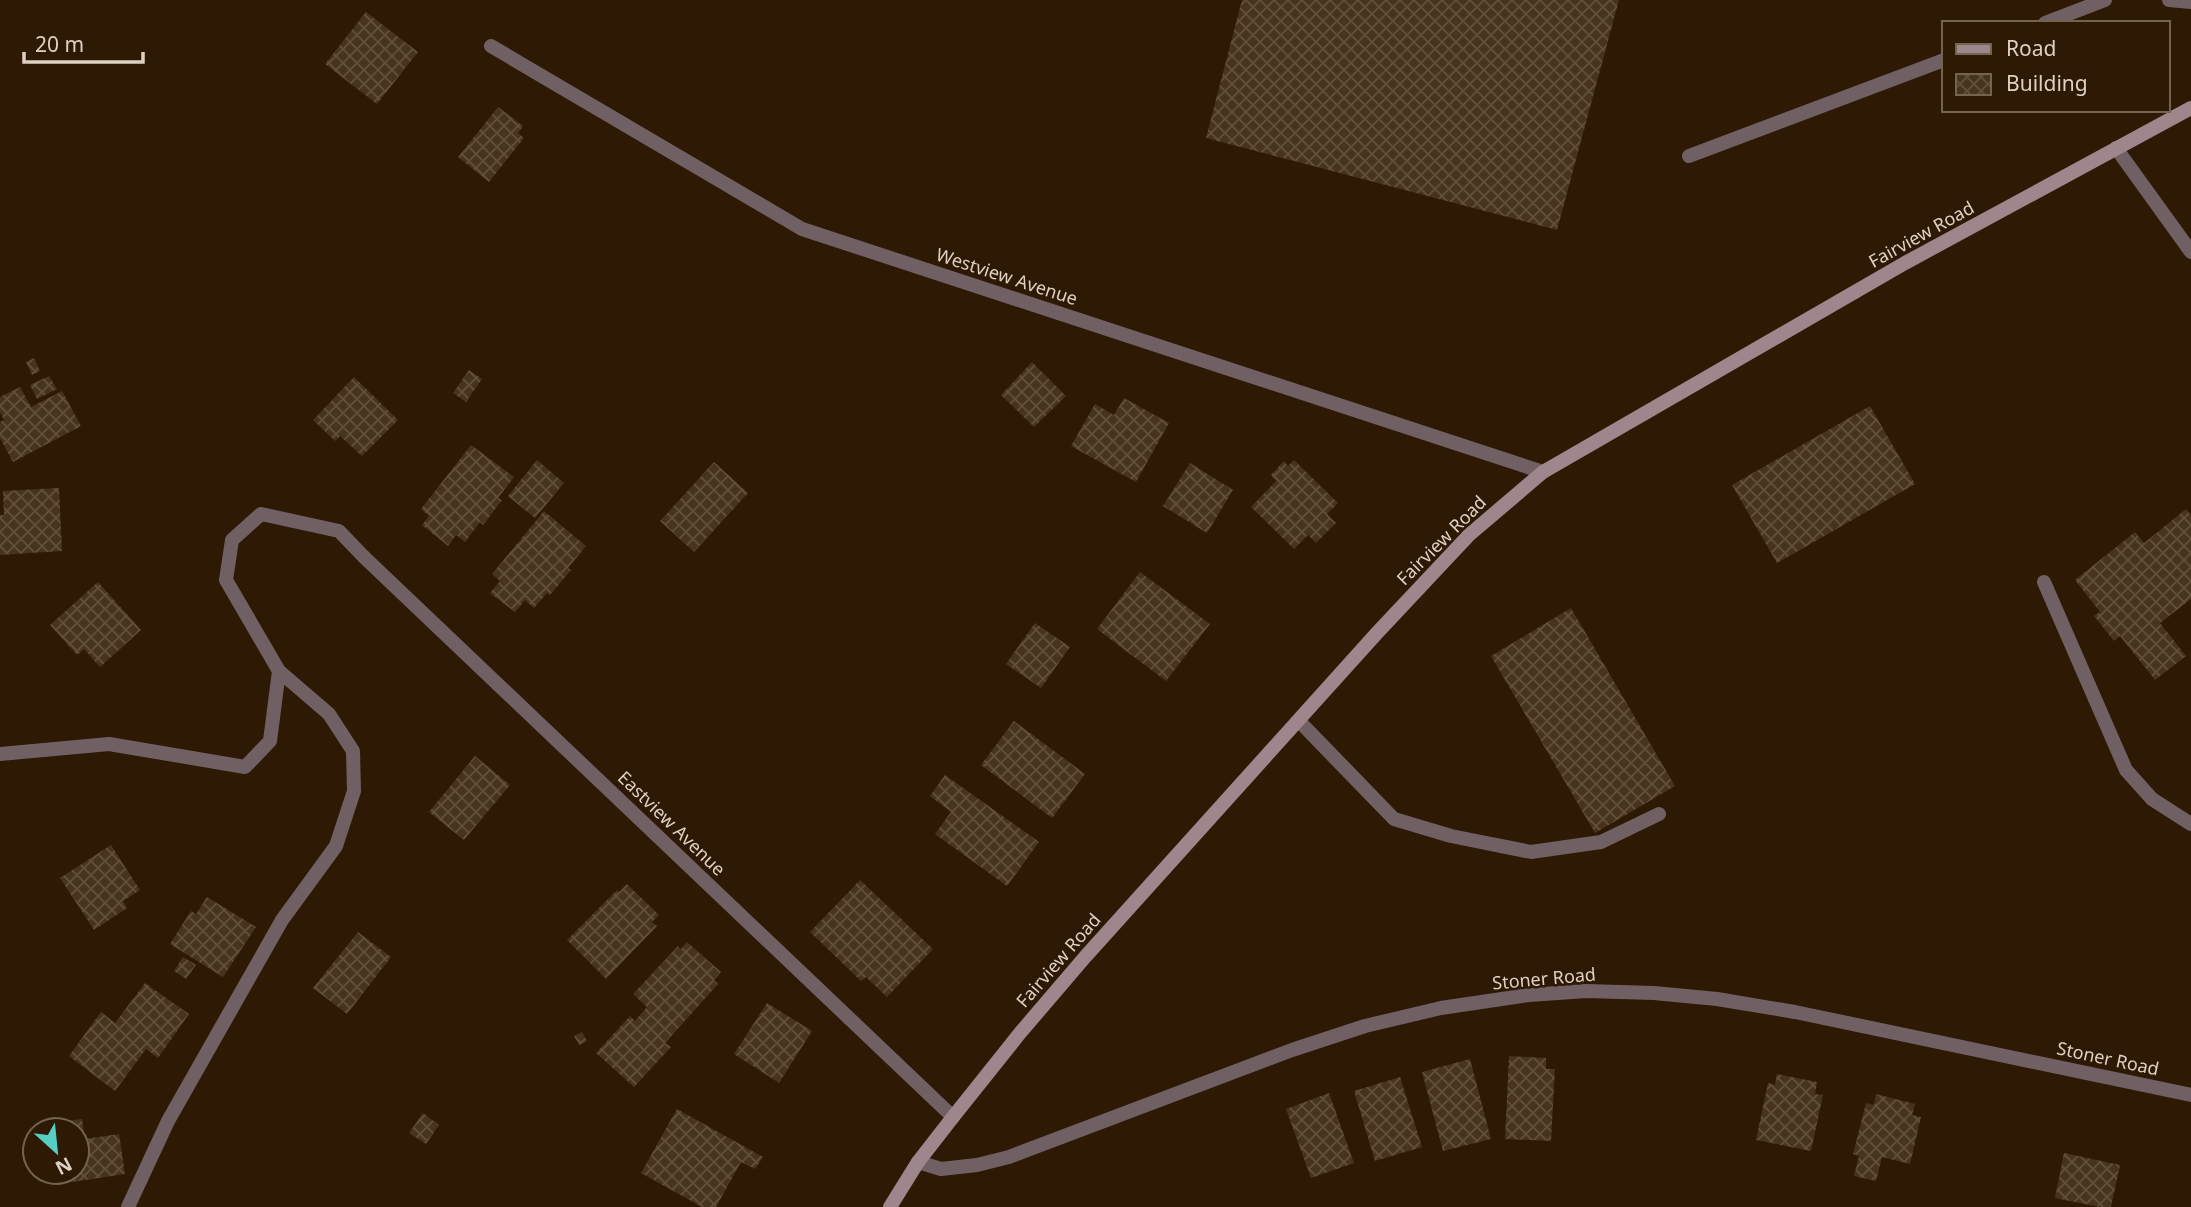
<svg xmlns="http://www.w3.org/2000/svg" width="2191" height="1207" font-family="'Noto Sans',sans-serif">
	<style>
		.building { fill: url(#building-cross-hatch) }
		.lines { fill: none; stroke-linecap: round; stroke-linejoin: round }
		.lane { stroke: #706064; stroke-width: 14 }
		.street { stroke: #706064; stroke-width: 14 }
		.secondary { stroke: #9f868c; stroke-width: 14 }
		.labels { text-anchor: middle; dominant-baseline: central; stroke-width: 5; stroke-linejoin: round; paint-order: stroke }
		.street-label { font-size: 18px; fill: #ded1c4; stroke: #2d1904 }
	</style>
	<defs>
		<pattern id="building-cross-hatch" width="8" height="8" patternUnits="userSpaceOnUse" patternTransform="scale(1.75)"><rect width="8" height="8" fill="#48331d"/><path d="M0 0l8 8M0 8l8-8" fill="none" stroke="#62503c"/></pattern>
	</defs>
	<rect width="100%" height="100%" fill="#2d1904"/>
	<path class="building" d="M1242 0H1619L1557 230 1206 138Z
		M366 12 418 52 377 104 325 64Z
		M498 107 523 126 518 133 524 138 489 182 458 157Z
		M34 358 40 371 32 375 26 362Z
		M1032 362 1066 396 1034 427 1001 395Z
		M469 370 482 379 466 402 453 393Z
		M49 376 57 389 37 399 30 385Z
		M354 377 398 420 362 456 340 436 335 441 313 420Z
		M20 387 31 407 62 391 81 426 13 462 0 438V422L4 420 0 412V397Z
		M1124 398 1169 423 1136 482 1071 446 1095 404 1114 415Z
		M1870 406 1915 484 1777 563 1732 485Z
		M471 445 514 477 498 498 502 500 483 525 480 522 465 542 456 535 448 546 422 525 429 516 421 509Z
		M537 460 564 483 535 518 508 496Z
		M1294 460 1338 503 1327 514 1336 523 1316 543 1308 535 1294 549 1251 507 1276 481 1271 475 1284 461 1288 466Z
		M714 462 748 493 694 552 660 521Z
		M1190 463 1233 490 1207 533 1163 506Z
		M59 488 62 551 0 555V515H4L3 491Z
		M2186 509 2191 515V599L2160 623 2186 656 2155 680 2120 636 2114 641 2094 616 2100 612 2075 580 2135 532 2144 543Z
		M544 511 586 546 568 568 571 570 550 595 547 593 534 608 525 600 515 612 490 593 500 581 492 574Z
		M1140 572 1210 624 1166 681 1097 629Z
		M98 582 141 630 100 667 84 649 77 655 50 625Z
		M1571 608 1675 786 1595 833 1491 656Z
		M1035 623 1070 647 1041 688 1006 664Z
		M1014 721 1085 774 1052 818 981 765Z
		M475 756 510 785 464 840 429 812Z
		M945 775 1039 842 1007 886 935 834 951 812 930 796Z
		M111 845 140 890 123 901 127 908 94 930 60 878Z
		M860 880 933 949 887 997 866 977 861 981 810 932Z
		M627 884 659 915 652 922 657 926 606 979 567 940 617 890 619 892Z
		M207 897 256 927 223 977 170 944 191 911 196 914Z
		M358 932 391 957 347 1014 313 988Z
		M687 942 721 972 714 980 718 984 665 1043 671 1047 634 1087 596 1053 630 1016 635 1021 647 1007 633 994 678 946 681 949Z
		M183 957 196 965 186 979 174 971Z
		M145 983 189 1014 158 1058 146 1049 115 1091 69 1056 101 1012 115 1023Z
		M767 1003 812 1031 779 1083 734 1054Z
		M582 1032 587 1041 579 1045 574 1036Z
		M1509 1056 1546 1058V1069H1555L1551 1141 1505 1139Z
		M1470 1059 1491 1139 1443 1151 1422 1072Z
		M1777 1074 1817 1082 1815 1094 1823 1095 1811 1151 1756 1140 1768 1083 1775 1085Z
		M1400 1077 1422 1147 1375 1161 1354 1091Z
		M1329 1093 1354 1163 1311 1178 1286 1109Z
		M1876 1094 1915 1104 1912 1115 1921 1117 1910 1164 1882 1157 1876 1181 1854 1176 1859 1156 1853 1154 1866 1103 1874 1105Z
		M677 1109 763 1157 755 1169 741 1162 716 1207H702L641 1173Z
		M423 1113 439 1125 426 1144 409 1133Z
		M82 1119 85 1139 119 1134 125 1174 52 1185 50 1172H77V1130H53L52 1123Z
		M2064 1153 2120 1165 2111 1207H2100L2055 1198Z"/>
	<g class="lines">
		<path class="lane" d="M2169 0 2191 2
			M2045 23 2105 0
			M2116 148 2191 252
			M1689 156 1944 60
			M2044 582 2126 770 2152 799 2191 824
			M1299 721 1394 819 1451 836 1531 852 1601 842 1659 814
			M0 754 109 744 245 767 270 741 279 671 226 580 232 540 261 514 339 531 364 557
			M128 1207 168 1121 282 920 336 846 354 791 353 751 329 714 279 671"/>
		<path class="street" d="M491 46 802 229 1543 472
			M364 557 953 1117
			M918 1162 941 1169 977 1165 1009 1157 1292 1050 1365 1026 1441 1008 1529 995 1586 991 1654 993 1717 999 1795 1012 2191 1095"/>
		<path class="secondary" d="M890 1207 918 1162 953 1117 1020 1033 1085 957 1376 634 1469 535 1543 472 1905 263 2191 108"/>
	</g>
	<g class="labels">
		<g class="street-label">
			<text transform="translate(1921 234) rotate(-29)">Fairview Road</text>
			<text transform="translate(1007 276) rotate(18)">Westview Avenue</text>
			<text transform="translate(1441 540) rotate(-45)">Fairview Road</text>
			<text transform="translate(672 823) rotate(44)">Eastview Avenue</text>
			<text transform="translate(1058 960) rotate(-49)">Fairview Road</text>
			<text transform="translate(1544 978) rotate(-5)">Stoner Road</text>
			<text transform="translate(2108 1058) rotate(12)">Stoner Road</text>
		</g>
	</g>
	<rect x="1942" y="21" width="228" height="91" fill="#2d1904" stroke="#746351" stroke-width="2"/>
	<rect x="1956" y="44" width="35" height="10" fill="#9f868c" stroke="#746351" stroke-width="2"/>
	<text x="2006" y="56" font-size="21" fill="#ded1c4">Road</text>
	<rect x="1956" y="74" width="35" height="21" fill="url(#building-cross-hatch)" stroke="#746351" stroke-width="2"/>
	<text x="2006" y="91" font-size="21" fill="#ded1c4">Building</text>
	<g transform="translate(56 1151) rotate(153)"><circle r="33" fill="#2d1904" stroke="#746351" stroke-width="2"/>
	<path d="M0-5L12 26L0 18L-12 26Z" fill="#56cec3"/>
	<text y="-10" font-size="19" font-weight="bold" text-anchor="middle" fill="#ded1c4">N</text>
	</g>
	<path d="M24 52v10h119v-10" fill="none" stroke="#ded1c4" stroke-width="3.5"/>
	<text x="35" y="52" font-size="21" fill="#ded1c4" stroke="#2d1904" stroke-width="5" paint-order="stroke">20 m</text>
</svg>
